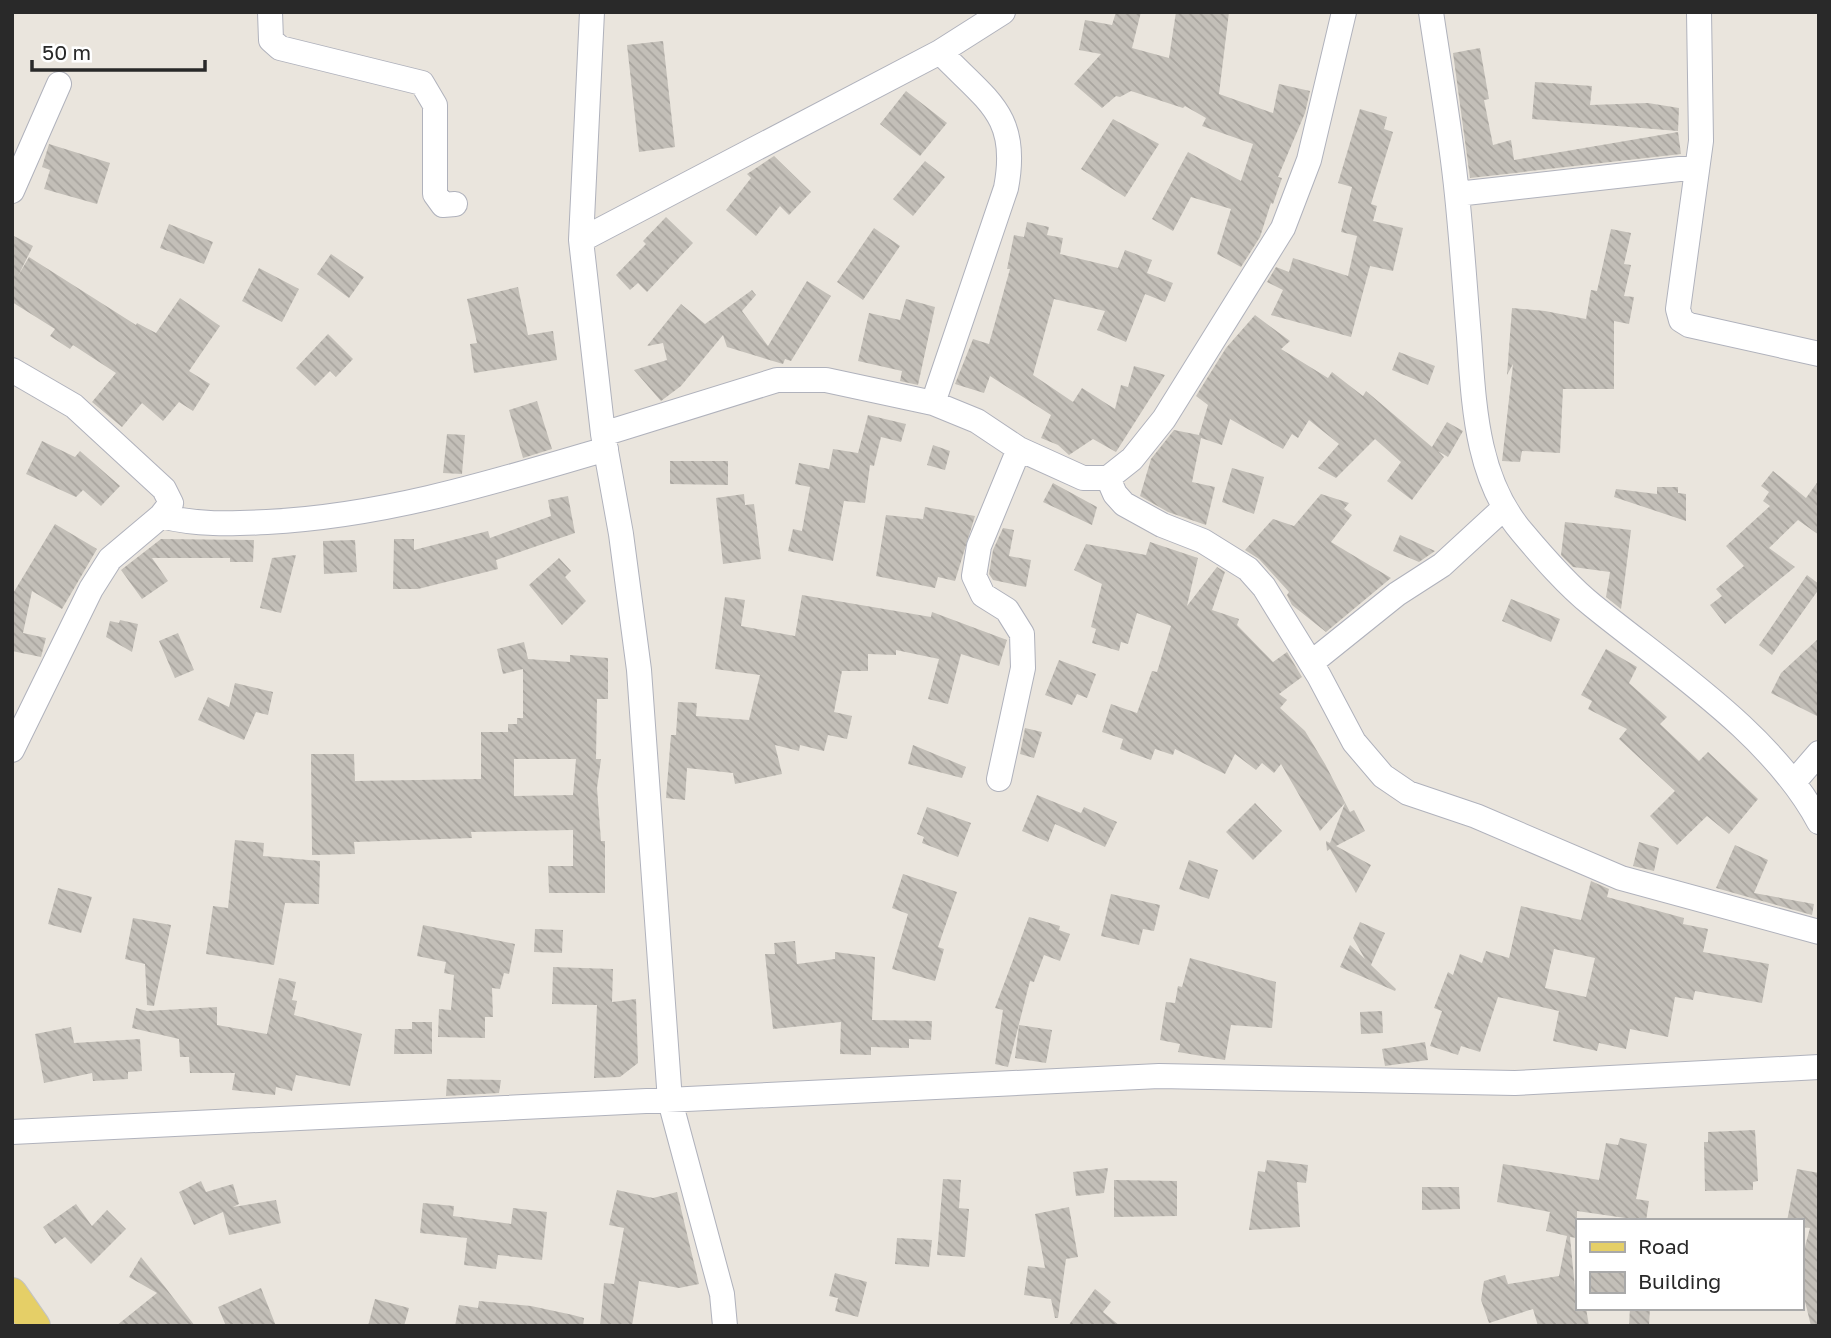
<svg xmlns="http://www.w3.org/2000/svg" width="1831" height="1338" font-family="'Golos Text',sans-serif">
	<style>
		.building { fill: url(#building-back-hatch); fill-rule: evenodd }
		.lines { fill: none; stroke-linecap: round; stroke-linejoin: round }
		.minor-casing { stroke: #b0b2bc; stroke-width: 26 }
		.major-casing { stroke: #c3c3c3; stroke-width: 32 }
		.minor { stroke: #fff; stroke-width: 24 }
		.major { stroke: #e5cf67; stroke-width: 30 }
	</style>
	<defs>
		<pattern id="building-back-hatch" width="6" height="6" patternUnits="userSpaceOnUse" patternTransform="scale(1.75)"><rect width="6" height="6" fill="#c3bfb8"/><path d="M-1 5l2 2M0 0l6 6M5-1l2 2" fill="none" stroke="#a8a49e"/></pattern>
	</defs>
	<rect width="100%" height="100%" fill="#eae5dd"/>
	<path class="building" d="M1116 12H1141L1132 48 1169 58 1176 12H1229L1219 94 1273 113 1279 84 1310 91 1305 113 1278 177 1282 178 1273 204 1271 203 1260 237 1241 267 1217 254 1231 209 1191 197 1173 231 1152 219 1188 152 1241 181 1253 144 1202 126 1206 118 1185 106 1183 108 1131 91 1120 97 1116 96 1102 108 1074 84 1101 54 1079 50 1085 20 1112 25Z
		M663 41 675 147 639 152 627 45Z
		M1480 48 1489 99 1484 100 1493 145 1511 140 1514 160 1678 132 1681 154 1470 178 1453 53Z
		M1535 82 1592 86 1590 105 1648 103 1679 108 1678 131 1532 119Z
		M906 91 947 123 920 156 880 124Z
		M1360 109 1387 117 1384 129 1393 132 1371 204 1377 206 1373 221 1403 228 1393 271 1370 266 1351 337 1271 315 1283 290 1267 282 1276 267 1289 272 1293 258 1348 276 1357 236 1341 232 1352 187 1338 183Z
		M1113 119 1159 144 1125 197 1081 169Z
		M49 144 110 163 97 204 44 189 50 170 42 167Z
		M774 156 811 192 789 215 780 206 756 236 726 210 751 178 747 174Z
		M925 161 945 177 913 216 893 199Z
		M666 217 693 243 647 292 638 283 630 290 616 275 646 244 643 241Z
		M1027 222 1049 227 1047 235 1063 238 1060 254 1118 268 1125 250 1152 260 1147 273 1173 283 1165 302 1145 294 1126 342 1097 330 1105 311 1054 299 1033 375 1073 402 1082 388 1115 409 1121 385 1128 387 1134 366 1165 375 1116 452 1093 439 1069 455 1058 445 1041 438 1051 415 990 376 984 393 955 384 973 339 989 344 1010 269H1007L1014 235 1024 237Z
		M169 224 213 242 204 264 160 248Z
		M874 228 900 246 863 300 837 282Z
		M1611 229 1631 233 1624 264 1631 265 1624 296 1634 297 1629 324 1614 321V389H1563L1560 453 1522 451 1520 462 1502 461 1513 364 1507 375 1512 308 1545 311 1586 319 1591 290 1597 291Z
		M12 235 33 246 18 276 29 257 136 325 137 323 156 333 180 298 220 326 189 371 210 384 193 411 179 402 163 421 142 403 122 427 92 402 116 373 73 345 70 349 50 336 55 329 12 302Z
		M331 254 364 277 349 298 317 274Z
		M259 268 299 289 282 322 242 301Z
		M807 281 831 296 791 361 785 359 783 364 727 347 723 335 681 386 661 401 634 370 667 360 663 343 647 346 681 304 705 324 752 290 756 295 742 311 768 346Z
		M518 287 528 335 553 331 557 360 474 373 470 344 477 343 467 299Z
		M906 299 935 307 918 385 900 381 902 371 858 361 869 313 900 320Z
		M1255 315 1290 341 1281 349 1328 378 1332 372 1363 396 1366 391 1432 447 1447 422 1463 431 1448 457 1438 451 1444 457 1412 500 1387 481 1401 462 1375 439 1336 478 1318 468 1339 444 1309 420 1298 438 1292 434 1283 449 1230 419 1222 445 1201 438 1192 482 1215 487 1206 525 1168 512 1140 496 1151 459 1174 430 1199 435 1208 405 1196 396 1226 348Z
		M328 334 353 359 336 377 330 371 315 386 296 368Z
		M1399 352 1435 366 1428 385 1392 370Z
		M537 401 552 449 523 458 509 410Z
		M868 415 906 424 901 442 881 437 874 466 870 465 865 503 844 501 833 561 788 551 793 529 802 531 810 487 795 484 799 463 829 469 833 449 858 453Z
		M447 434 465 435 462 474 443 473Z
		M42 441 75 457 80 451 120 486 101 506 83 490 76 497 26 474Z
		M933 445 950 451 945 470 927 465Z
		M670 461H728V485L670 484Z
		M1232 468 1264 477 1254 514 1222 502Z
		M1773 471 1806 498 1819 480V535L1798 520 1769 548 1795 567 1725 624 1710 605 1722 596 1716 589 1744 566 1726 546 1770 506 1763 501 1769 492 1761 486Z
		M1053 483 1097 507 1092 525 1043 502Z
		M1657 487H1678V493L1686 494V521L1614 497 1616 489 1657 494Z
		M744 494 745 505 754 504 761 559 723 564 716 498Z
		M1321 494 1349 503 1344 509 1352 515 1331 542 1391 578 1326 632 1292 605 1287 595 1289 592 1259 559 1245 550 1273 519 1294 526Z
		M568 496 575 533 496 560 498 569 418 589H393L394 539H414V550L488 531 490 538 551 516 548 500Z
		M925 507 975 516 955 581 938 577 935 588 876 576 886 515 923 519Z
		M1565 522 1631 530 1621 609 1606 597 1610 572 1573 567 1561 555Z
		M55 524 97 549 62 609 32 591 23 633 46 638 41 657 12 651V595Z
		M1003 528 1014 530 1009 556 1031 560 1026 587 993 580 989 574 993 550Z
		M1400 535 1435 551 1419 562 1393 551Z
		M161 539 254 540 253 562H230V558H152L168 581 142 599 121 570Z
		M355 540 357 572 324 574 323 541Z
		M1150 542 1198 558 1187 606 1217 567 1225 572 1212 610 1239 619 1237 625 1273 662 1287 652 1302 677 1279 694 1287 700 1280 708 1305 731 1325 764 1350 812 1354 810 1365 831 1336 846 1371 865 1356 893 1330 849 1327 851 1326 841 1330 843 1345 803 1320 831 1281 764 1274 773 1262 763 1256 770 1235 754 1225 774 1175 749 1173 755 1155 749 1151 760 1120 749 1123 739 1102 732 1111 704 1137 713 1152 671 1157 672 1171 626 1137 613 1128 644 1121 642 1119 651 1092 643 1096 629 1091 627 1102 584 1074 570 1086 544 1146 555Z
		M296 555 281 613 260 608 272 558Z
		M559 558 571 571 565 577 586 601 562 625 529 585Z
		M1807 575 1819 584V589L1772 655 1759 645Z
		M802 595 931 617 932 612 1007 640 999 666 961 654 948 704 928 699 939 659 896 650V655L868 654V671H842L834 712 852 716 847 739 828 735 824 751 800 745 799 751 775 745 782 774 735 784 733 773 687 768 685 800 666 798 671 735H676L678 702 697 703 696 716 749 720 760 675 715 669 725 597 745 600 741 626 795 636Z
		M1511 599 1560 619 1551 642 1502 621Z
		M120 620 138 624 132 652 106 637 110 621 119 623Z
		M178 633 194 670 175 678 159 641Z
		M1819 638V717L1771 693 1781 673Z
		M524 642 528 659 570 662V655L608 658V699H597L596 759H601L597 788 601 841H605V893H549L548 866H573V830L471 832 472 838 354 842 355 854 312 855 311 754H354L355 781 481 779V732H508V724H517V718H523V669L503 674 497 649ZM514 759H576L573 795 514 796Z
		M1606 649 1637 667 1629 683 1667 717 1660 724 1699 761 1708 752 1758 799 1729 834 1707 816 1677 845 1650 816 1675 791 1619 739 1627 729 1588 709 1592 701 1581 695Z
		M1059 660 1096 674 1087 698 1077 694 1072 705 1045 695Z
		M235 683 273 692 268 715 256 712 244 740 198 720 208 697 229 707Z
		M1025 728 1042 732 1034 758 1020 754Z
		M913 745 966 767 962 778 908 764Z
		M1037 795 1081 813 1084 807 1117 822 1105 847 1055 824 1048 842 1022 831Z
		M1255 803 1282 831 1253 860 1226 832Z
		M927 807 971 823 958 857 922 843 924 837 917 834Z
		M235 840 264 843 263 856 320 861 319 904 285 903 274 965 206 954 213 906 228 908Z
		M1639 842 1659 848 1654 871 1633 866Z
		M1735 845 1768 860 1754 893 1814 904 1812 915 1716 888Z
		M1189 860 1218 870 1209 899 1179 889Z
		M903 874 957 892 938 947 944 949 935 981 892 969 908 914 892 908Z
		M1591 881 1609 889 1607 897 1684 918 1683 924 1708 929 1703 952 1769 964 1762 1003 1695 991 1693 1000 1675 997 1668 1037 1630 1029 1626 1049 1599 1043 1597 1051 1553 1041 1559 1011 1498 997 1480 1052 1461 1046 1458 1055 1430 1046 1442 1011 1434 1008 1448 972 1453 975 1460 954 1482 963 1486 951 1509 958 1521 906 1581 920ZM1554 949 1595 958 1586 997 1545 988Z
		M58 888 92 897 81 933 48 924Z
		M1111 894 1160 905 1154 931 1143 929 1139 945 1101 936Z
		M1029 917 1060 926 1059 930 1070 934 1060 961 1044 955 1034 982 1030 981 1008 1067 995 1064 1003 1010 995 1008Z
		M133 918 171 925 154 1006 147 1005 145 964 125 959Z
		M1360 922 1385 933 1371 965 1396 989 1395 991 1340 967 1350 945 1365 959 1353 938Z
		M423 925 515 944 509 974 504 973 500 989 492 988 493 1017H485V1038L438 1037 439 1009 451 1010 454 975 444 973 446 962 417 956Z
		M535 929 563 930 562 953 534 952Z
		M795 941 797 964 835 959V952L875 957 872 1020 932 1021 931 1040 909 1039V1048L871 1047V1055L840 1054 841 1022 773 1029 765 954H775L774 943Z
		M1190 958 1276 982 1272 1028 1231 1025 1225 1060 1178 1052 1180 1044 1160 1040 1166 1002 1175 1003 1178 986 1182 987Z
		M553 967 613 969 612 1002 636 999 638 1063 620 1077 594 1078 597 1005 552 1004Z
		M279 978 296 982 292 1000 297 1001 294 1015 362 1034 350 1086 296 1075 292 1091 276 1087 275 1095 232 1090 235 1073H190L189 1057H180L179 1039 132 1028 136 1008 147 1011 217 1007V1025L267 1034Z
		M1382 1011 1383 1033 1361 1034 1360 1012Z
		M412 1022H432V1054H394L395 1029H412Z
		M1019 1025 1052 1030 1046 1063 1015 1058Z
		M71 1027 74 1043 140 1039 142 1071 128 1072V1079L93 1081 92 1073 44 1083 35 1034Z
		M1425 1042 1428 1060 1385 1066 1382 1049Z
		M447 1079 501 1080 499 1093 446 1096Z
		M1755 1130 1758 1181 1753 1182V1190L1705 1191 1704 1142H1708V1132Z
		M1620 1138 1647 1144 1636 1199 1649 1201 1646 1221 1577 1211V1238L1570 1237 1577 1308H1586L1589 1326H1538L1533 1309 1489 1323 1481 1300 1484 1281 1505 1275 1508 1284 1559 1276 1567 1236 1546 1231 1550 1212 1497 1202 1503 1164 1599 1180 1606 1143 1618 1145Z
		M1267 1160 1308 1165 1306 1183 1297 1182 1300 1227 1249 1230 1258 1171 1265 1172Z
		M1108 1168 1104 1193 1076 1196 1073 1172Z
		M1797 1169 1819 1173V1326H1811L1801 1285V1261L1810 1228 1801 1227V1221H1787Z
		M943 1179 961 1180 959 1208 969 1209 965 1257 937 1255Z
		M1114 1180 1177 1181V1216L1114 1217Z
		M201 1181 206 1192 233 1184 239 1204 233 1207 276 1200 281 1223 229 1235 223 1212 194 1225 179 1192Z
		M1422 1187H1459L1460 1209 1422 1210Z
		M617 1190 653 1198 677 1192 699 1284 679 1288 639 1281 632 1326H600L604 1283 614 1284 624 1228 609 1225Z
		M423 1203 454 1206 453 1216 511 1224 513 1208 547 1212 542 1260 498 1255 496 1269 464 1265 467 1238 420 1233Z
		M76 1204 92 1226 107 1210 126 1229 91 1264 65 1237 55 1244 43 1227Z
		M1069 1207 1078 1257 1066 1259 1058 1318H1055L1051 1299 1024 1295 1028 1266 1045 1268 1035 1214Z
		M897 1238 932 1240 929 1267 895 1264Z
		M141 1257 165 1287 195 1326H116L157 1293 129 1277Z
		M835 1273 867 1282 858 1317 835 1311 838 1298 829 1296Z
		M261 1288 276 1326H226L218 1307Z
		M1095 1289 1111 1302 1103 1312 1120 1326H1068Z
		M375 1299 409 1308 404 1326H368Z
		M479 1301 531 1306 573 1315 584 1318 583 1326H455L459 1305 478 1308Z
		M1630 1308H1650L1649 1326H1629Z"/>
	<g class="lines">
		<g class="minor-casing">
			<path id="minor" d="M270 12 271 40 280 48 422 83 435 105V194L443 205 455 204
				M592 12 581 240 603 434 621 534 639 670 670 1101 722 1294 725 1326
				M1431 12C1440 73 1451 134 1457 195 1462 243 1465 290 1469 337 1474 405 1476 478 1522 532 1543 557 1567 585 1592 605 1668 667 1772 734 1819 822
				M1699 12 1701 141 1678 309 1681 320 1689 325 1819 354
				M12 191 59 84
				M1457 194 1697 167
				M581 240 940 52 1003 12
				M12 370 74 406 164 489 171 503 161 516 110 559 91 589 12 750
				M933 403 1006 188C1020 115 987 101 940 52
				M603 434 777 380H826L933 403 977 421 1019 449 1083 478H1108L1132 459 1164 419 1283 228 1309 160 1344 12
				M1108 478 1115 494 1124 504 1162 525 1203 541 1248 569 1264 587 1319 676 1354 742 1383 776 1408 793 1476 816 1621 878 1819 932
				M161 516C197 525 230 524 267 522 385 516 494 482 606 449
				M1311 663 1397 594 1442 565 1504 508
				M999 779 1023 668 1022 634 1007 610 983 595 974 576 979 546 1019 449
				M1794 782 1819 753
				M12 1132 1159 1076 1515 1083 1819 1067"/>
		</g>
		<g class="major-casing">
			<path id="major" d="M12 1293 35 1326"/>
		</g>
		<use href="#minor" class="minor"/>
		<use href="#major" class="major"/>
	</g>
	<rect width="1831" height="1338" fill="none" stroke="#292929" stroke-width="28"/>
	<rect x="1576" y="1219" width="228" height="91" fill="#ffffff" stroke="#a9a9a9" stroke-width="2"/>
	<rect x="1590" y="1242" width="35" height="10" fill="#e5cf67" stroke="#a9a9a9" stroke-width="2"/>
	<text x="1638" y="1254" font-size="21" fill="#292929">Road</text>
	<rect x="1590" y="1272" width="35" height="21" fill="url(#building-back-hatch)" stroke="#a9a9a9" stroke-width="2"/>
	<text x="1638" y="1289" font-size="21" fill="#292929">Building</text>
	<path d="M32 60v10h173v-10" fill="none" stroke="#292929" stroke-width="3.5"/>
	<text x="42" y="60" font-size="21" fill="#292929" stroke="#ffffff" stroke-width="5" paint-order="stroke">50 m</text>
</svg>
